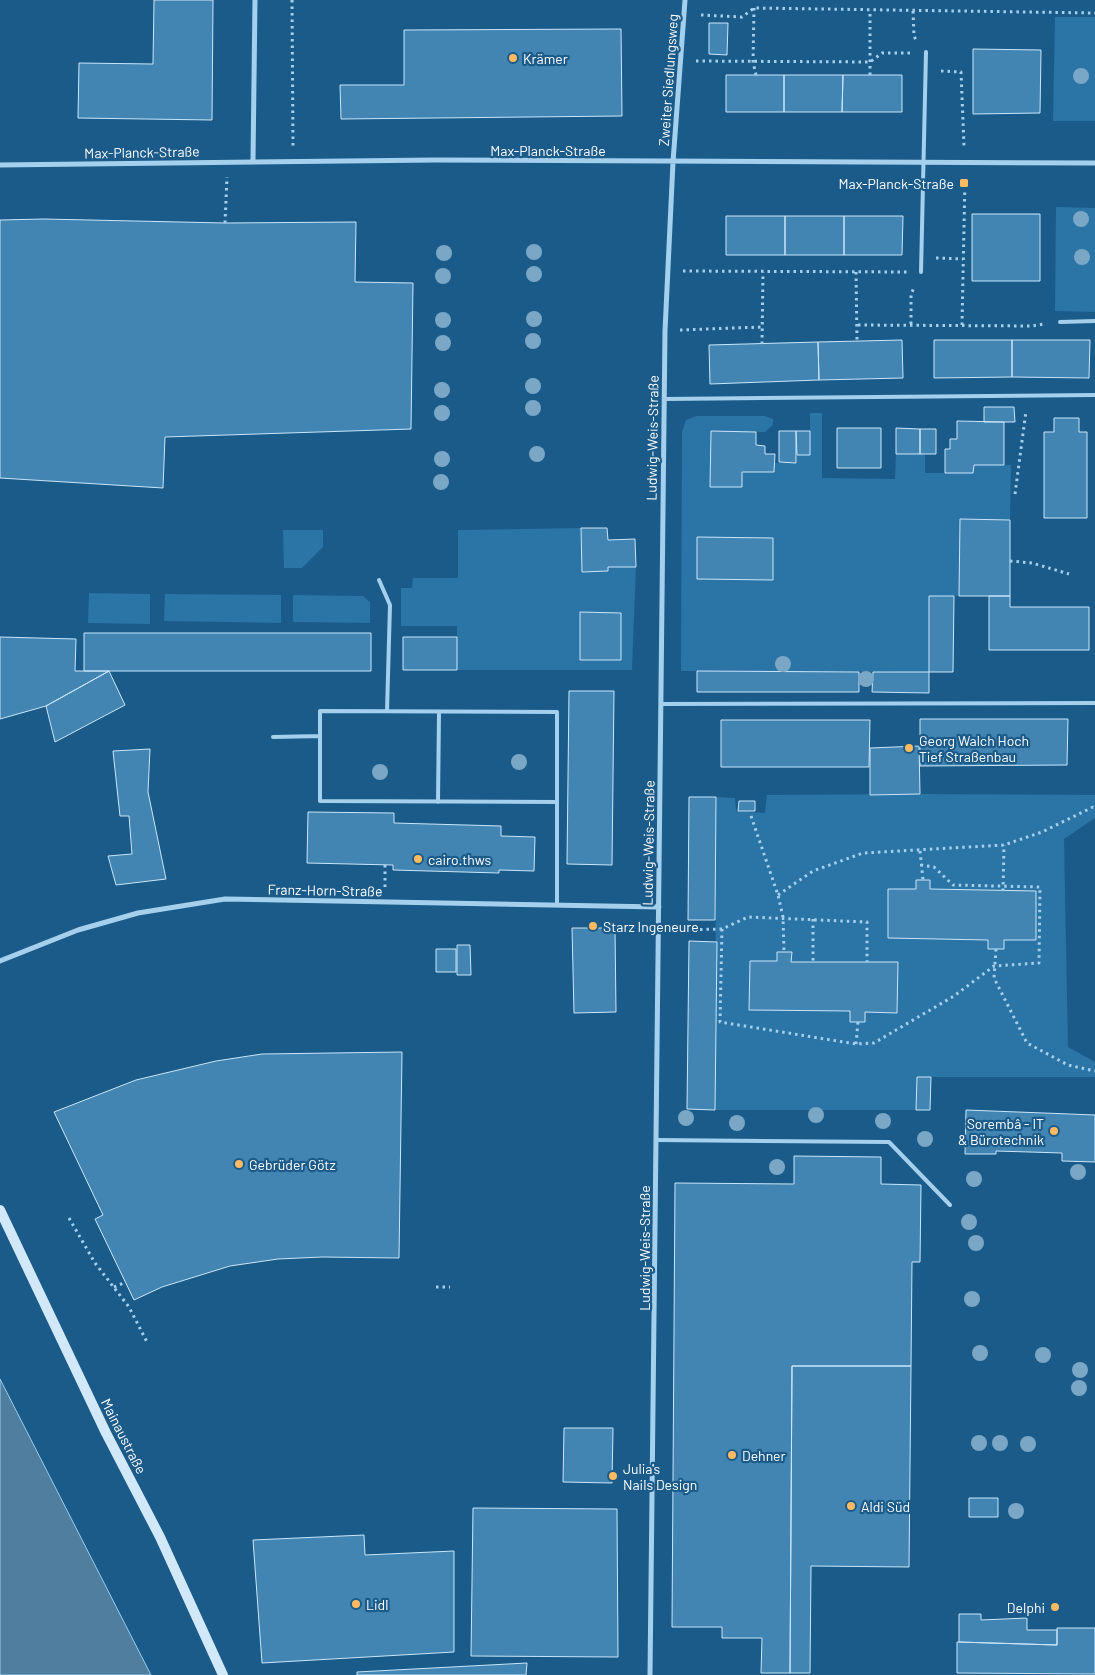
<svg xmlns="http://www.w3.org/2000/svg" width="1095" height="1675" font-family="Barlow,sans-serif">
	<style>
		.green { fill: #2b74a6 }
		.water { fill: #507e9f; stroke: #97cdef }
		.building { fill: #4385b2; stroke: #cae6f9 }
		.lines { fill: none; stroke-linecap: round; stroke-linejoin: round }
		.path { stroke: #a5d0ed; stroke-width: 3; stroke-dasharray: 2.5 4; stroke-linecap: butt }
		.service { stroke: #a5d0ed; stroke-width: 4 }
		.minor { stroke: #a5d0ed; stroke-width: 5 }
		.secondary { stroke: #d1e8f9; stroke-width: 10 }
		.tree { fill: #7ba7c7 }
		.poi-dot { fill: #feba61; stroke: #1b5b8a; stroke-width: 2 }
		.labels { text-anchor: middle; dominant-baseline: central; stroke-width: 4.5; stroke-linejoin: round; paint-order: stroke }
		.poi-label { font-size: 14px; fill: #fff; stroke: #1b5b8a; text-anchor: start }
		.street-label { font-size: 14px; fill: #fff; stroke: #1b5b8a }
	</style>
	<rect width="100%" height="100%" fill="#1b5b8a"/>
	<path class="green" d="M1055 17H1095V121H1053Z
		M1056 207 1095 208V312L1055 311Z
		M810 413H822V478L895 479 896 454 925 453V473H973L974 465H1011L1010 520 960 519 959 596H929V672L681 671 682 432 686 420 697 416H765L773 419V425L765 432H711L710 486 742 472H774L775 463H796L797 455H810Z
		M581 528 582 572 608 571V567H636L632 670H457V626H401V588H412L413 578H458V530Z
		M283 530H323V547L302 568H284Z
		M89 593 150 594V624L88 623Z
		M165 594 281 595V623L164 621Z
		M293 595 363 596 370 602V623L293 622Z
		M920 794 1095 795V818L1064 839 1068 1047 1095 1062V1077H917L916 1110H715L716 797 735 798 736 811 765 813 767 795Z"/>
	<path class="water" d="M0 1379 151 1675H0Z"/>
	<path class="building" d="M154 0H213L212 120 78 118 79 63 153 64Z
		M709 23H728L727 55 709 54Z
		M621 29 622 116 341 119 340 85H404V30Z
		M973 49 1041 50 1040 113 973 114Z
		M726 75H784V112H726Z
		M784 75H843L842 112H784Z
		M843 75H902V112H842Z
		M972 214H1040V281H972Z
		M726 216H785V255H726Z
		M785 216H844V255H785Z
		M844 216H903L902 255H844Z
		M44 219 225 223 356 222 355 282 413 283 411 429 165 437 163 488 0 478V220Z
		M902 340 903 378 819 380 818 342Z
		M934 340H1012V377L934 378Z
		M1012 340H1090L1089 378 1012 377Z
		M818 342 819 380 710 384 709 345Z
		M984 407H1014L1015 422H984Z
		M1054 418H1079V432H1087V518H1044V432H1054Z
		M957 421 1004 422V465H974L973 473H945V449H950V439H957Z
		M837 428H881V468H837Z
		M896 428 920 429V454H896Z
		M920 429H936V454H920Z
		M711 431 756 432V445L765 446V454H775L774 472H742V487H710Z
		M779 431H796V463L779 462Z
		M796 431H810V455H797Z
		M960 519 1010 520V596H959Z
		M581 528H607L608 540 635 539 636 567H608V571L582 572Z
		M697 537 773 538V580L697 579Z
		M929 596H954L953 672H929Z
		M989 596H1010V607H1089V650H989Z
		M580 612 621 613V660H580Z
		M84 633H371V671H84Z
		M0 637 76 639 75 671H109L46 706 0 719Z
		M403 637H457V670H403Z
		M109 671 125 705 55 742 46 706Z
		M697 671 859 672V692H697Z
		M873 672H929V693L872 692Z
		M569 691H614L612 865 567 864Z
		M920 719H1068L1067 765 920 766Z
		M721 720H870L869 767H721Z
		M919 746 920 794 870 795V748Z
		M150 749 148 792 166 879 116 885 108 856 132 854 129 816H120L113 751Z
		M689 797H716L715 920H688Z
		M739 801H755V811H738Z
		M308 812 394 813V823L501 826V836L535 837 534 871 499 870V873L393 870V865L307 863Z
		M916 880H930V889L1036 891V940H1004V949H988V940L888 938V889H916Z
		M572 928H615L616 1012 574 1013Z
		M689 941 717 942 715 1110 687 1109Z
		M457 945H470L471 975H457Z
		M436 949H456V972H436Z
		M777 952H792L791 962H898L897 1013 865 1012V1022H850V1011L749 1010 750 961H777Z
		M402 1052 399 1258 322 1257 278 1259 230 1266 162 1287 134 1300 95 1219 103 1215 54 1112 136 1080 216 1061 262 1054Z
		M917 1077H931L930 1110H916Z
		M966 1110 1095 1115V1162L1062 1161V1153L996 1151V1154H965Z
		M794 1156 881 1157V1184L921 1185 920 1262H912L911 1366H792L790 1673H761L762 1638H722V1627H672L675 1183 794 1184Z
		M792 1366H911L909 1567 811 1566 810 1673H790Z
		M564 1428H613L612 1483 563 1482Z
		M969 1498H998V1517H969Z
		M473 1508 617 1509 618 1657 471 1656Z
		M364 1535 365 1555 454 1551V1652L262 1663 253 1540Z
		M959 1614H981V1620L1027 1618V1630H1057V1645L959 1642Z
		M1057 1628H1095V1674L957 1673V1642L1057 1645Z
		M527 1663 526 1675H357V1672Z"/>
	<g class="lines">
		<path class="path" d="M292 0 293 146
			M754 8 753 62 756 75
			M913 11 914 36 916 40
			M701 15 742 17 754 8 1095 13
			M696 61 870 62 882 53H912
			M941 71 961 72 964 146
			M870 75V10
			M225 223 227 177
			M936 258 963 259
			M683 271 907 272
			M856 272 857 341
			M911 324V294L915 286
			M858 325 1032 326 1044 324
			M962 325 965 178
			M680 330 762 327
			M762 344 763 272
			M1015 494 1026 411
			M1010 561 1032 563 1069 574
			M751 816 778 895 783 917 784 952
			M920 851 923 880
			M385 887V865
			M1003 891 1004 845
			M778 895 813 871 863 853 1004 845 1042 832 1093 807 1095 808
			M813 919V962
			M722 929 720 1022 856 1044 874 1043 954 996 994 966 1039 963 1040 887 953 885 934 867 920 865
			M674 930 722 929 748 917 867 922V962
			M996 949 994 978 1027 1043 1068 1065 1095 1071
			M856 1044 858 1022
			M69 1218 95 1263 129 1307 147 1342
			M114 1287 126 1282
			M436 1287H450"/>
		<path class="service" d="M921 272 926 52
			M1060 322 1095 321
			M664 399 1095 395
			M379 580 390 605 387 711
			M661 704 1095 703
			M273 737 320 736
			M438 802 439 712
			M557 802 320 801V711L557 712V905
			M656 1140 889 1142 950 1205"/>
		<path class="minor" d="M253 161 255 0
			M0 165 435 160 1095 163
			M0 961 78 930 138 913 225 899 659 907
			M650 1675 665 331 673 162 685 0"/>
		<path class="secondary" d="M0 1210 106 1433 160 1537 223 1675"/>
	</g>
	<g class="tree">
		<circle cx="1081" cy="76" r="8"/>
		<circle cx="1081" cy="219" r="8"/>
		<circle cx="534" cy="252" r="8"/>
		<circle cx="444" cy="253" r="8"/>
		<circle cx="1082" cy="257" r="8"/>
		<circle cx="534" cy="274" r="8"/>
		<circle cx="443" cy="276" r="8"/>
		<circle cx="534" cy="319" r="8"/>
		<circle cx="443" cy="320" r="8"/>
		<circle cx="533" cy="341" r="8"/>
		<circle cx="443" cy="343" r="8"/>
		<circle cx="533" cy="386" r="8"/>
		<circle cx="442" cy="390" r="8"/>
		<circle cx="533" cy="408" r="8"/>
		<circle cx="442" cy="413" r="8"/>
		<circle cx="537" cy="454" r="8"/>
		<circle cx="442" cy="459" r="8"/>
		<circle cx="441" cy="482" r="8"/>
		<circle cx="783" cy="664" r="8"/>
		<circle cx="866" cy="679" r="8"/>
		<circle cx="519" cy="762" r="8"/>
		<circle cx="380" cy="772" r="8"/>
		<circle cx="816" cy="1115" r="8"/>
		<circle cx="686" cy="1118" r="8"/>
		<circle cx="883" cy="1121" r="8"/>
		<circle cx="737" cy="1123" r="8"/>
		<circle cx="925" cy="1139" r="8"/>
		<circle cx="777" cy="1167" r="8"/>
		<circle cx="1078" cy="1172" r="8"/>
		<circle cx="974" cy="1179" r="8"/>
		<circle cx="969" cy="1222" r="8"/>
		<circle cx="976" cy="1243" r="8"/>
		<circle cx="972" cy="1299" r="8"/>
		<circle cx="980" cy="1353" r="8"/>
		<circle cx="1043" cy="1355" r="8"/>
		<circle cx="1080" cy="1370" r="8"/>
		<circle cx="1079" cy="1388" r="8"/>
		<circle cx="979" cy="1443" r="8"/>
		<circle cx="1000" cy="1443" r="8"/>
		<circle cx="1028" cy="1444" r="8"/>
		<circle cx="1016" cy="1511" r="8"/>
	</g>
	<g class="poi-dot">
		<circle cx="513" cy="58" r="5"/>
		<rect x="959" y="178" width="10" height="10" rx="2.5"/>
		<circle cx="909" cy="748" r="5"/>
		<circle cx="418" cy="859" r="5"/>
		<circle cx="593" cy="926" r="5"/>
		<circle cx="1054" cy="1131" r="5"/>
		<circle cx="239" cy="1164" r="5"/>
		<circle cx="732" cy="1455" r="5"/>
		<circle cx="613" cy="1476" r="5"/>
		<circle cx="851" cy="1506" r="5"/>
		<circle cx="356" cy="1604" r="5"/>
		<circle cx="1055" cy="1607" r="5"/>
	</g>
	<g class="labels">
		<g class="poi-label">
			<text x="523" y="58">Krämer</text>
			<text x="954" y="183" text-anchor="end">Max-Planck-Straße</text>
			<text x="919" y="740">Georg Walch Hoch<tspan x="919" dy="16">Tief Straßenbau</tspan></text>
			<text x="428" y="859">cairo.thws</text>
			<text x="603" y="926">Starz Ingeneure</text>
			<text x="1044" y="1123" text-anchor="end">Sorembâ - IT<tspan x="1044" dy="16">&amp; Bürotechnik</tspan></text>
			<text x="249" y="1164">Gebrüder Götz</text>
			<text x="742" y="1455">Dehner</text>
			<text x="623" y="1468">Julia's<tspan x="623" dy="16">Nails Design</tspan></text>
			<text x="861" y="1506">Aldi Süd</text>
			<text x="366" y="1604">Lidl</text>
			<text x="1045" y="1607" text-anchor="end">Delphi</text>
		</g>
		<g class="street-label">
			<text transform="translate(668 80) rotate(-86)">Zweiter Siedlungsweg</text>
			<text x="548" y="150">Max-Planck-Straße</text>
			<text transform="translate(142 152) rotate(-1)">Max-Planck-Straße</text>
			<text transform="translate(652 438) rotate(-89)">Ludwig-Weis-Straße</text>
			<text transform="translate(648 843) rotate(-89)">Ludwig-Weis-Straße</text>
			<text transform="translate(325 890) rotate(1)">Franz-Horn-Straße</text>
			<text transform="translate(644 1248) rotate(-90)">Ludwig-Weis-Straße</text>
			<text transform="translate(124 1436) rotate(63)">Mainaustraße</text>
		</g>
	</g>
</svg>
